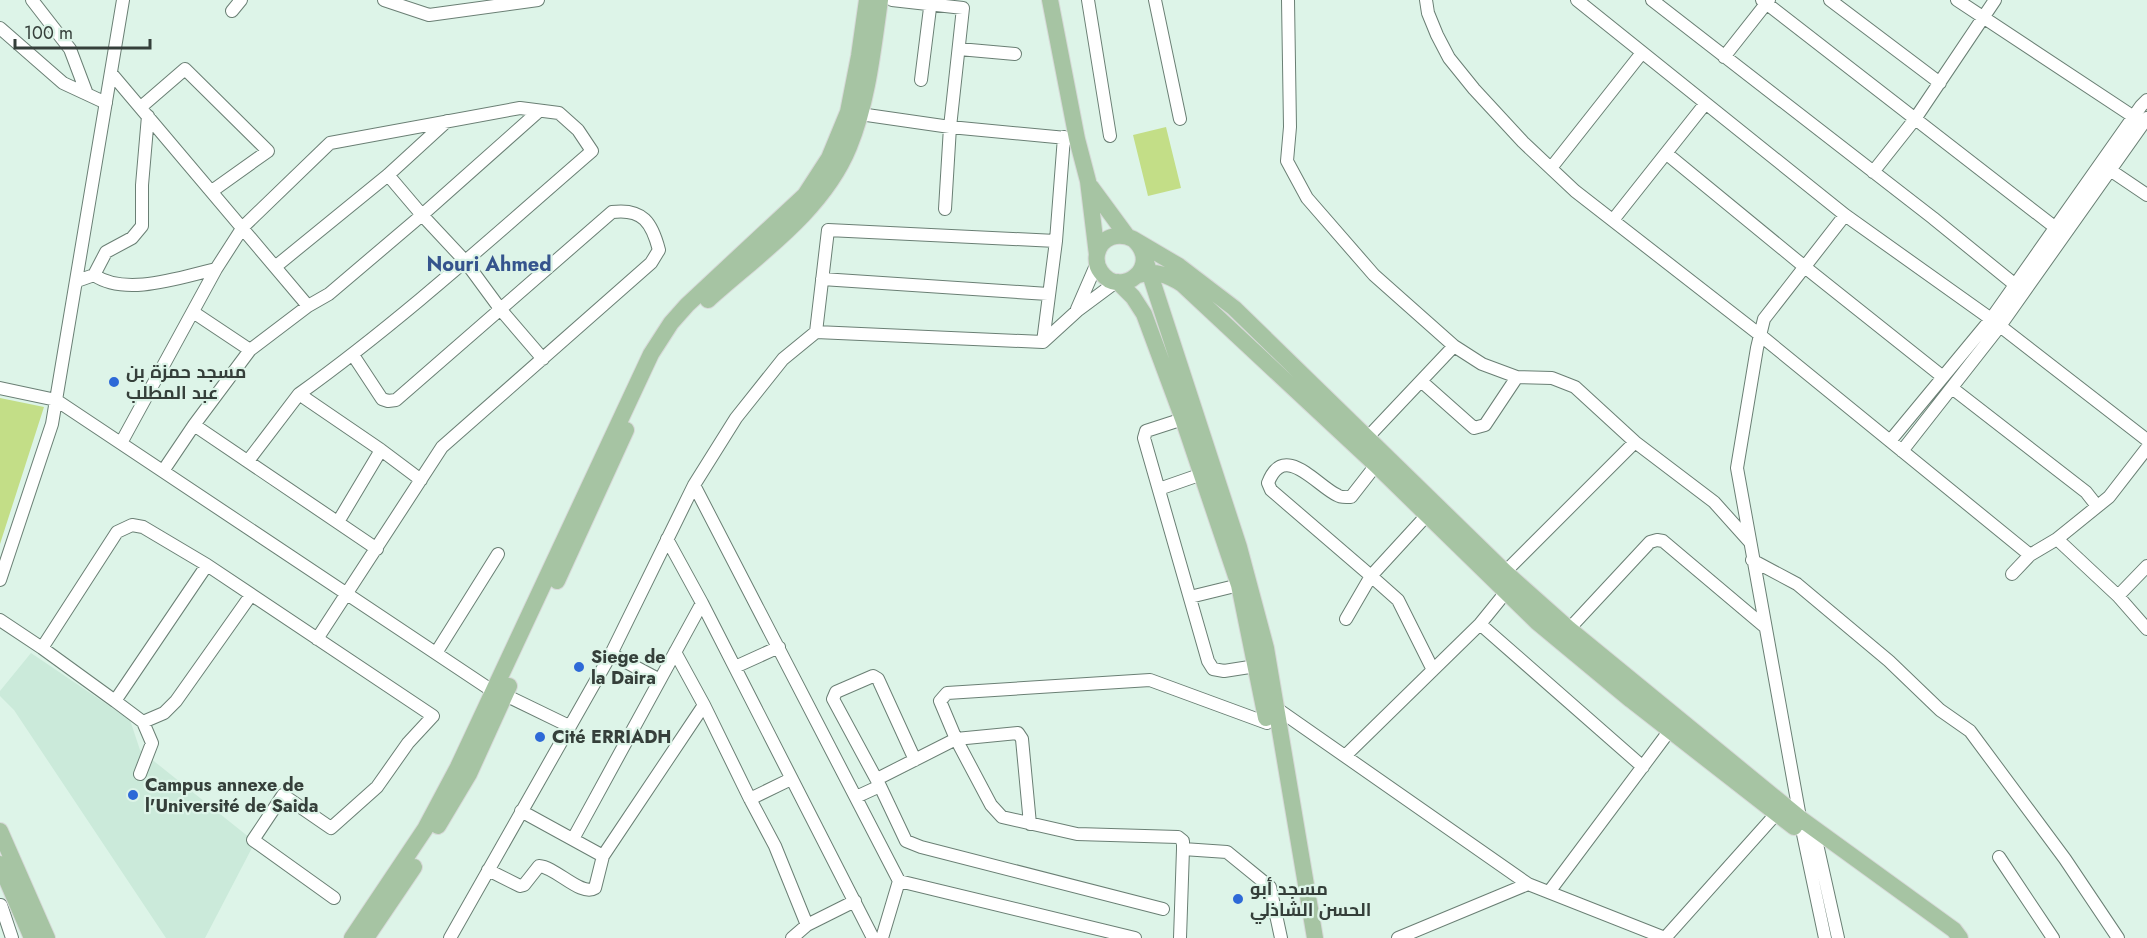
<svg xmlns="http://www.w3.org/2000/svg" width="2147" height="938" font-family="Jost,Cairo,sans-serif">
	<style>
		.built { fill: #cbeada }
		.green { fill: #c3de87 }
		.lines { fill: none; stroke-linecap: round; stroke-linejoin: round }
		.minor-casing { stroke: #6a7f74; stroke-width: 14 }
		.major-casing { stroke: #d7d9d8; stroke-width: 18 }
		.minor { stroke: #fff; stroke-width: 12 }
		.major { stroke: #a6c4a3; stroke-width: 16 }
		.poi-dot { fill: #2d69d7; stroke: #ddf4e8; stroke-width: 2 }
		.labels { text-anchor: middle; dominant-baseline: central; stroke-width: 4.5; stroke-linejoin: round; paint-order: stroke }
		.poi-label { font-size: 18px; font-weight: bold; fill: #353f3a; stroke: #ddf4e8; text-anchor: start }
		.neighbourhood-label { font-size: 20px; font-weight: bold; fill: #35548d; stroke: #ddf4e8 }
	</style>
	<rect width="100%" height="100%" fill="#ddf4e8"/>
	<path class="built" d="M31 653 130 720 140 750 255 842 205 938H166L14 710 0 696V691Z"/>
	<path class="green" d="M1166 127 1181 188 1148 196 1133 135Z
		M0 398 44 407 0 544Z"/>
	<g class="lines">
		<g class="minor-casing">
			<path id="minor" d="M32 0 70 49 87 94
				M384 0 429 15 538 0
				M892 0 963 8 950 127 945 209
				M1088 0 1110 136
				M1155 0 1180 119
				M1288 0 1290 127 1287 161 1307 198 1374 275 1454 346 1482 364 1517 377 1552 378 1575 387 1635 442 1714 502 1749 541
				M1426 0 1428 13 1437 35 1449 58 1474 89 1523 142 1575 191 1760 335 2030 555
				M1577 0 1845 215 1991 319 2147 440
				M1652 0 1933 218 2024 292
				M1762 0 2061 232
				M1830 0 1940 83
				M1957 0 2140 121
				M232 11 241 0
				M0 28 63 83 106 103
				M959 49 1015 54
				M1724 57 1769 0
				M111 73 308 306
				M921 80 931 0
				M141 107 185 69 268 151 212 191
				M860 114 950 127 1077 139
				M1667 154 1806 268 1943 377
				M1551 168 1641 54
				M2110 170 2147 195
				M1873 172 1915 119 1995 0
				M388 175 422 215 465 261 501 310 543 359
				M1613 220 1705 104
				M275 267 388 175 447 121
				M94 275C126 297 181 277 216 269
				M822 279 1048 294
				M77 281 94 275 106 252 132 238 142 226V185L148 116
				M1077 309 1097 263
				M193 312 250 350 308 306 329 294 422 215 539 111
				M816 332 828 230 1056 241
				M1043 342 1056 241 1064 137
				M1421 381 1474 428 1485 425 1517 377
				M0 388 56 400 494 692 505 695 569 726
				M1952 388 2086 492 2097 506
				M1183 419 1146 431 1144 438 1208 661 1213 669 1224 671 1256 666
				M194 425 377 549
				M1367 438 1454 346
				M1890 441 1991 319 2141 106 2147 100
				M121 443 216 269 243 227 330 143 520 108 559 113 578 130 592 151C496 234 402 320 299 394L381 450 421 480
				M1902 451 2000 326 2147 118
				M248 461 299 394
				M1376 465 1351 497C1346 497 1341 498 1337 495 1317 486 1284 441 1268 483L1271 490 1371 576 1427 515
				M163 471 194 425 250 350
				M694 485 899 881 882 938
				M1159 489 1202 474
				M338 522 381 450
				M667 539 702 603 873 938
				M2057 539 2118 596 2147 629
				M1752 560 1797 584 1889 661 1940 710 1970 731 2065 859 2118 938
				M1505 572 1635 442
				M2012 574 2030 555 2057 539 2109 497 2147 448
				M0 580 52 424 123 0
				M2118 596 2147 566
				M1190 597 1239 585
				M1346 619 1371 576 1398 600 1433 670
				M0 620 42 648 115 701 207 565
				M1480 624 1643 767
				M1569 629 1650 542 1657 540 1663 541 1765 627
				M317 639 442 447 651 263 659 250C652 223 643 208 612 212L396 400 388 401 382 399 353 355
				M42 648 117 532 132 525 143 527 207 565 433 716 408 743 377 787 331 828 283 795 253 840 334 898
				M675 652 704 705 750 799 791 779
				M436 653 498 554
				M611 654 660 680
				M735 667 779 647
				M115 701 143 722 152 743 140 774
				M1276 708 1528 884 1665 938
				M143 722 164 713 176 701 251 595
				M1345 756 1480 624 1506 592
				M915 760 878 679 873 676 836 692 833 699 880 786 906 841 921 847 1163 909
				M877 779 956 739 1018 733 1022 739 1030 824
				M856 797 880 786
				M750 799 775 846 807 925
				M521 811 603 856
				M1805 825 1817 844 1838 938
				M573 839 702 603
				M1183 849V841L1178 837 1077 834 1002 817 991 805 956 739 940 701 947 693 1150 680 1267 723
				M1999 857 2053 938
				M488 870 520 886 524 885 539 866C556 867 581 897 595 888L603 856 704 705
				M899 881 1135 938
				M1549 892 1670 730
				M1 905 12 938
				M450 938 611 654 694 485 736 418 783 359 816 332 1043 342 1077 311 1116 282
				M792 938 807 925 855 901
				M1180 938 1183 849 1227 852 1270 887 1281 938
				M1398 938 1528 884
				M1665 938 1776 814
				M1825 938 1803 834 1737 468 1757 348 1764 319 1845 215"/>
		</g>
		<g class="major-casing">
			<path id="major" d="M1050 0 1077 139 1088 181 1097 255
				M1091 187 1127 236
				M1133 239C1164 266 1120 300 1101 272 1097 267 1096 260 1097 254 1101 236 1119 232 1133 239L1179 266 1234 308 1505 572 1569 629 1801 819 1954 930 1960 938
				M1146 262 1239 547 1266 648 1315 938
				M1138 275C1155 270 1168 275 1182 284L1376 465 1537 622 1631 700 1794 827
				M1118 282 1133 297 1144 314 1183 419 1239 585 1266 718
				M708 300C758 255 823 211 849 147 868 101 873 49 880 0
				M557 581 626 430
				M438 826 469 774 509 686
				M0 831 47 938
				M0 864 32 938
				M352 938 425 829 458 767 651 354 671 323 687 305 805 195 829 158 848 112 859 56 867 0
				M366 938 414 867"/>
		</g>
		<use href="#minor" class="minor"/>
		<use href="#major" class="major"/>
	</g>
	<g class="poi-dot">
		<circle cx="114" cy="382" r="6"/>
		<circle cx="579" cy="667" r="6"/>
		<circle cx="540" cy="737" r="6"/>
		<circle cx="133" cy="795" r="6"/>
		<circle cx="1238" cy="899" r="6"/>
	</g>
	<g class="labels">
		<g class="poi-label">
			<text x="126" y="372">مسجد حمزة بن<tspan x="126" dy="21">عبد المطلب</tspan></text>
			<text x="591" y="657">Siege de<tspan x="591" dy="21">la Daira</tspan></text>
			<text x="552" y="737">Cité ERRIADH</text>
			<text x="145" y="785">Campus annexe de<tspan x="145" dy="21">l'Université de Saida</tspan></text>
			<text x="1250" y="889">مسجد أبو<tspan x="1250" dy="21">الحسن الشاذلي</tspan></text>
		</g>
		<g class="neighbourhood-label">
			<text x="489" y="264">Nouri Ahmed</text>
		</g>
	</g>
	<path d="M15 39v9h135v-9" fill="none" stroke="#353f3a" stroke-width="3"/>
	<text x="24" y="39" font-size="18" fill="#353f3a" stroke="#ddf4e8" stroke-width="4.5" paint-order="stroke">100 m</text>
</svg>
